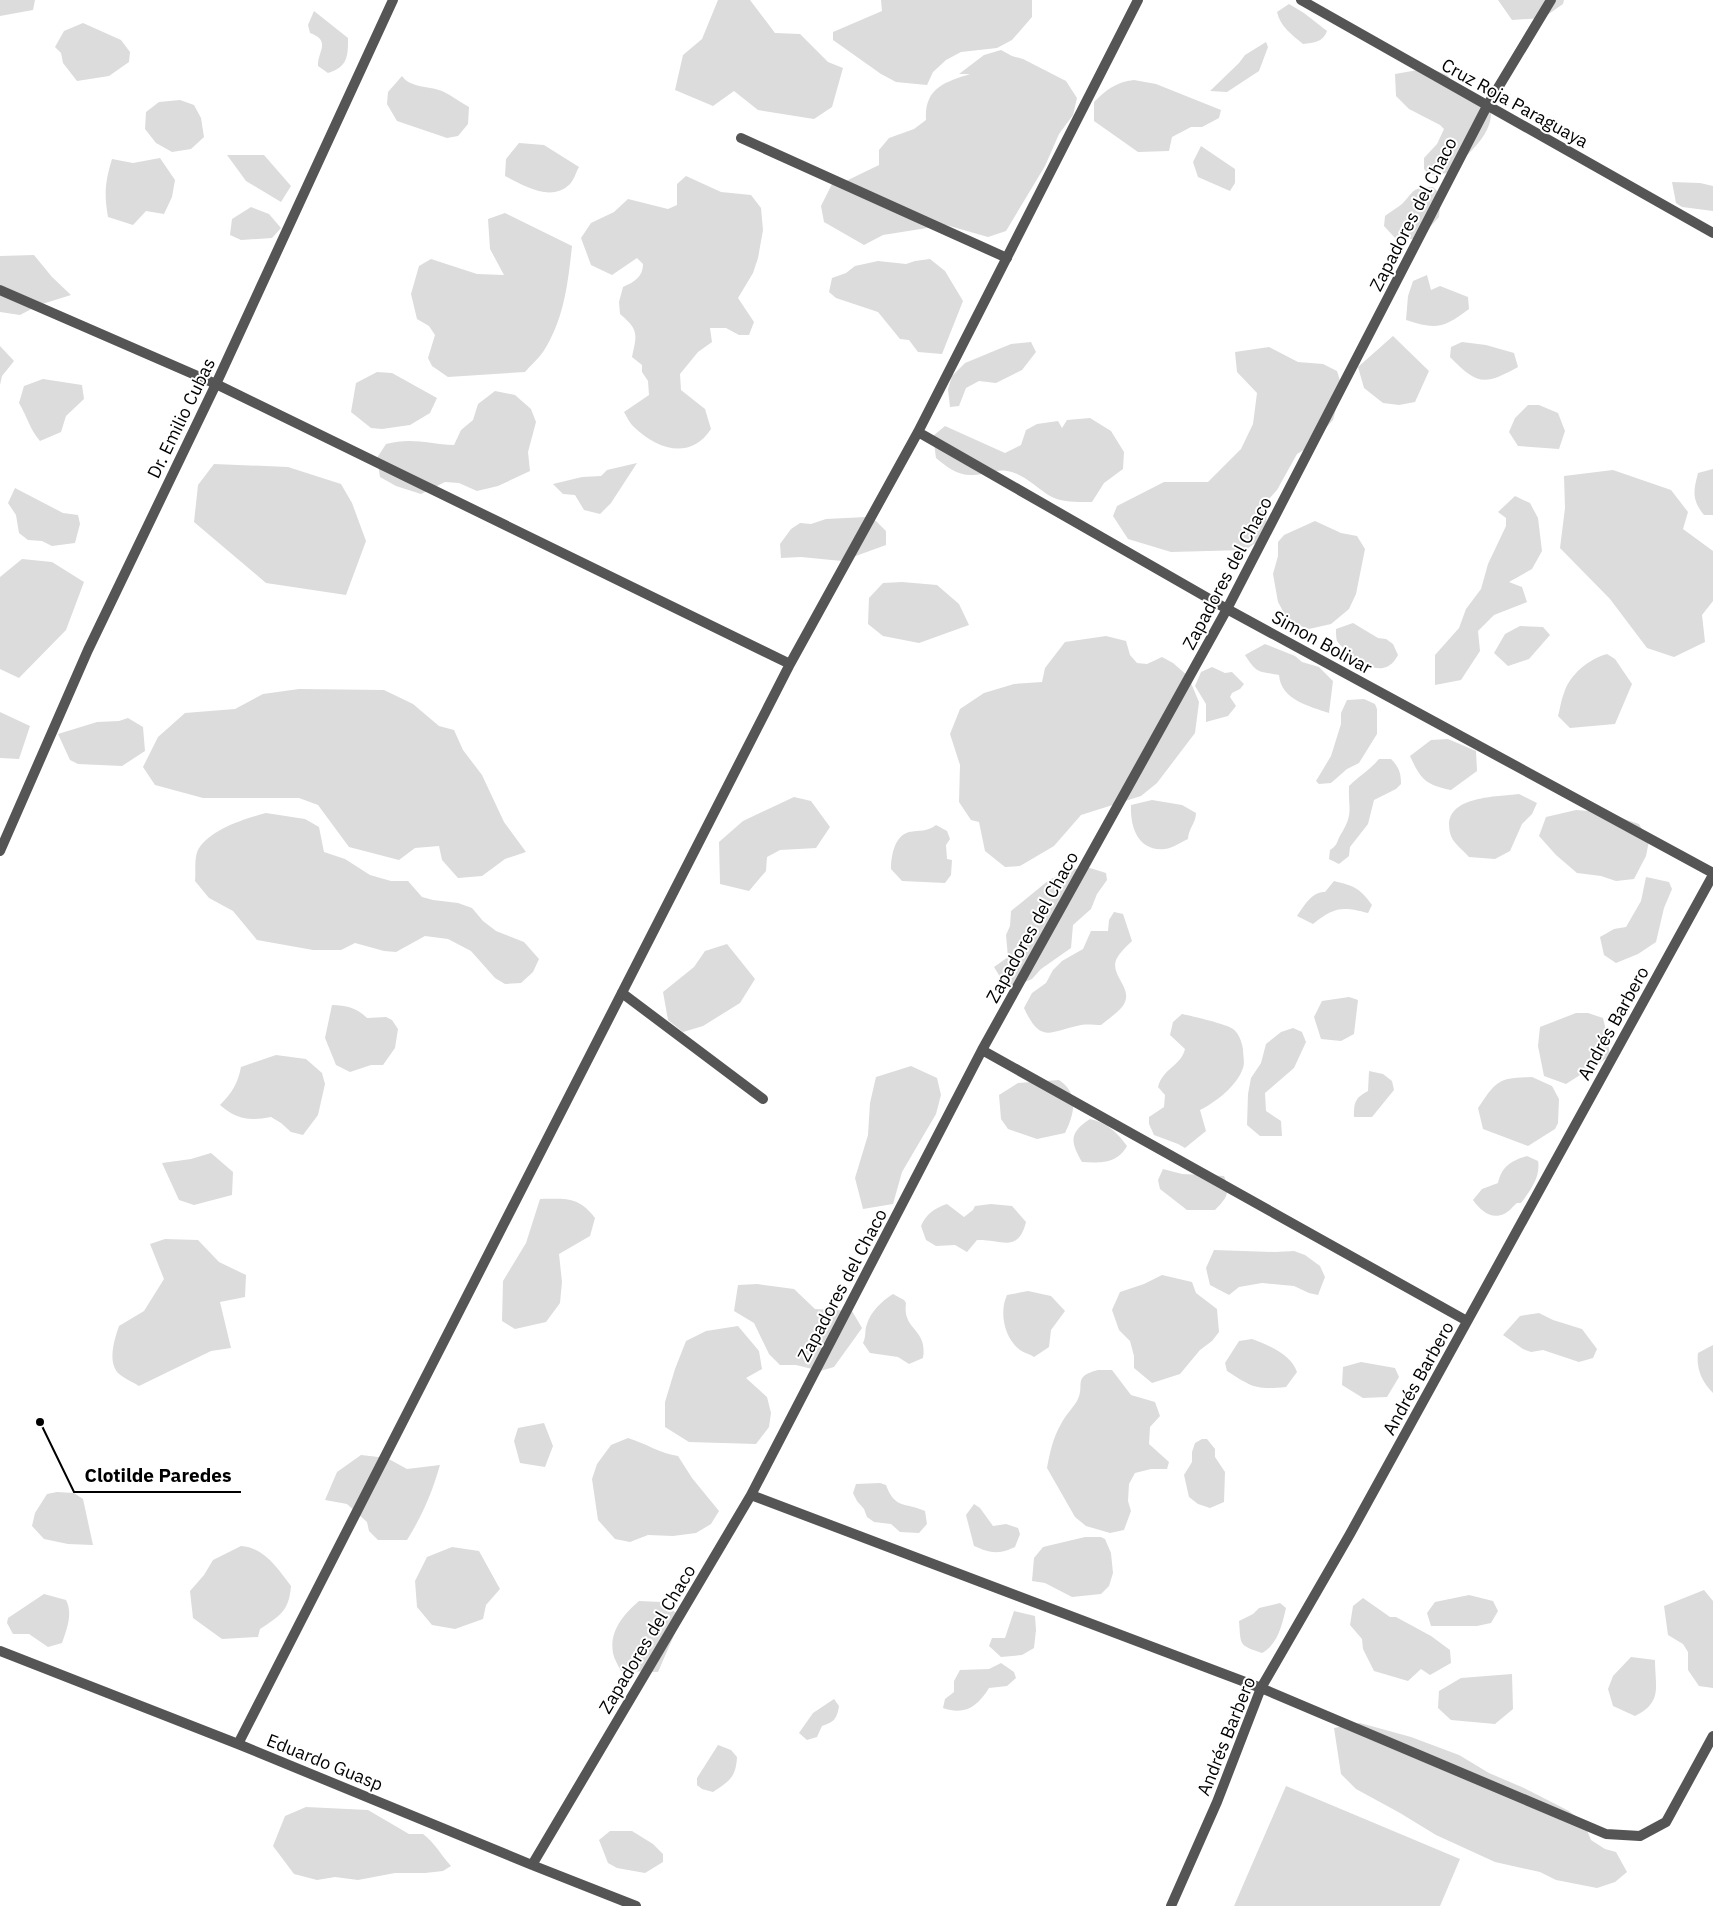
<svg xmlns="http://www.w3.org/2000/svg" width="1713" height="1906" font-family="'IBM Plex Sans',sans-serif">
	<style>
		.green { fill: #dcdcdc }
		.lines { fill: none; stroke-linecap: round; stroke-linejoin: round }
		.lane { stroke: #555; stroke-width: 10 }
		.street { stroke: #555; stroke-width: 10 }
		.labels { text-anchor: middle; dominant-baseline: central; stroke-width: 4; stroke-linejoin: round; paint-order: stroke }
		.street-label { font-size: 18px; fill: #000; stroke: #fff }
		.leader { fill: none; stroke: #000; stroke-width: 2 }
		.callout-dot { fill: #000; stroke: #fff; stroke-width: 2 }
		.callout-label { font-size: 19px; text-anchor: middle; font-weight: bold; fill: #000; stroke: #fff; stroke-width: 4; stroke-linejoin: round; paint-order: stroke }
	</style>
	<rect width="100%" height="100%" fill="#fff"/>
	<path class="green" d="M0 0H35L33 10 0 16Z
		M718 0H750L775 33 800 34 828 62 843 68 832 107 814 119 758 110 734 91 713 106 675 90 683 55 702 39Z
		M881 0H1032V17L1012 40 997 48 961 52 946 60 933 72 927 85 896 82 881 74 833 40V32L882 11Z
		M1498 0H1564L1563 4 1543 18 1512 20Z
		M1289 4 1304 13 1327 31C1323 42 1314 43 1303 44 1292 35 1280 26 1277 12Z
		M314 11 348 38C348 56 348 67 328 73L318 66C317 52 332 41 310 33L308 25Z
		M83 23 121 40 130 52 129 62 109 76 77 81 63 63 61 53 55 47 64 31Z
		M1266 42 1268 47 1259 71 1227 92 1210 91 1239 63 1245 55Z
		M1001 50 1012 56 1023 59 1066 81 1077 98 1073 115 1059 134 1045 166 1006 231 988 237 946 225 883 235 864 245 824 222 821 206 832 184 846 181 879 165V150L889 138 914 129 926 120C924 88 945 82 970 74H959L984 55Z
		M1429 68 1447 75 1464 94 1491 112C1492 137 1464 157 1449 173L1430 175 1424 169V158L1437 144 1444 129 1440 125 1409 109 1396 96 1395 74Z
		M402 76C410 88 430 86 442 91 451 95 460 102 469 107L468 124 458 136 447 138 397 121 387 104 388 92Z
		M1134 80 1156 84 1221 110 1219 118 1202 127H1191L1172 137 1169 151 1138 152 1094 121V102C1106 90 1116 82 1134 80Z
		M180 100 194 105 201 118 204 137 191 149 172 152 156 143 145 129 146 112 159 102Z
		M519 143 544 145 579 167C576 172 574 180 570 184 551 203 523 185 505 176L506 159Z
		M1201 146 1235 169V183L1230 191 1198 177 1193 162Z
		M227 155H264L291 186 281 202 246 181Z
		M160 158 175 180 172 197 164 214 146 211 133 225 108 217C104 194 105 182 112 159L133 163Z
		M686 176 721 192 751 195 761 208 763 230 758 258 753 273 738 298 754 322 749 335H739L726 328H710L712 342 698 352 680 374 681 390 705 409 711 429C691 460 658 450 635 428 630 424 627 417 624 412L649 395 648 381 642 372V365L632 357C637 334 639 330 620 314L619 302 623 287C634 282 643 277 643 264L637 258 612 275 591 265 581 238 591 223 614 212 628 199 668 209 677 205V184Z
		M1672 182 1700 183 1713 186V211L1682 207 1676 203Z
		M1433 187 1441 195 1439 217 1419 239H1396L1384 226 1385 216C1390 212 1397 208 1402 204 1416 190 1410 188 1433 187Z
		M251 207 269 214 281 228 272 238 241 240 230 235 232 219Z
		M505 213 572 246C568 283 564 320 543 352 538 359 530 366 525 372L448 377 432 366 428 358 435 335 429 326 417 319 411 294 419 266 431 259 477 274 504 275 490 249 488 219Z
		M34 255 52 277 71 295 39 305 20 315 0 312V256Z
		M930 259 945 271 963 301 942 354 918 352 909 340 900 339 878 312 836 298 829 292 832 278 846 273 855 266 878 261 906 264 915 261Z
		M1427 275 1431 290 1440 286 1468 297 1469 309C1444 328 1436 330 1406 320L1408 296 1413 281Z
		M1393 336 1429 371 1415 402 1399 405 1383 403 1364 388 1358 367Z
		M1031 342 1036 352 1022 370 996 383 979 381 966 388 959 406 950 407 948 389 952 376 965 363 1011 344Z
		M1462 342 1486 345 1514 353 1518 367C1485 385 1478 386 1450 357L1451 347Z
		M0 346 14 361 2 376 0 385Z
		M1269 347 1298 362 1323 364 1337 371 1342 387 1333 420 1309 447 1297 454 1277 490 1267 501 1266 536 1245 550 1171 552 1128 539 1113 516 1117 506 1164 482H1208L1241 449 1253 424 1257 393 1237 372 1235 352Z
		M377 372 392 373 437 398 430 413 410 425 382 429 371 428 351 412 356 383Z
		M43 379 82 385 84 399 66 416 61 432 40 441C29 428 28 418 19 403L24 386Z
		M495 391 515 395 531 409 536 422 528 452 530 471 498 486 477 491 459 483 445 482 421 494 396 486 380 477 377 458 386 444C411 437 429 444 454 445L461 430 473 420 478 404Z
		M1528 405H1539L1558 413 1565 431 1559 449 1518 446 1509 432 1515 418Z
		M1090 418 1111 431 1124 452 1123 469 1104 483 1092 502C1079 502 1062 503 1050 496 1037 488 1023 473 1007 471 995 469 985 475 973 475 958 476 947 467 936 458L933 436 945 426 1005 453 1021 445 1026 430 1037 424 1058 421 1062 428 1067 420Z
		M637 463 611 503 600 514 584 510 575 495 563 494 553 484 582 477 601 476 607 470Z
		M214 464 288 467 341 484 352 503 366 541 346 595 266 583 194 522 198 485Z
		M1713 469V515H1704C1692 500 1693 492 1698 473Z
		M1613 470 1671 490 1688 512 1683 529 1713 551V601L1702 615 1705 642 1674 657 1647 648 1610 599 1560 548 1565 508 1564 476Z
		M15 488 63 513 78 515 80 524 75 543 52 546 42 541 28 540 19 533 16 515 8 503Z
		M1515 496 1530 503 1538 518 1542 551 1532 569 1509 582 1522 587 1527 602 1494 615 1478 631 1480 651 1461 680 1435 685V655L1459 628 1466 609 1481 589 1488 564 1506 526V518L1498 512Z
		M866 517 876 521 886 531V545L842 561 801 557 781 558 780 544 791 529 800 523 811 524 826 519Z
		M1315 521 1341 533 1357 536 1365 549 1356 594 1349 609 1331 624 1309 629 1289 622 1278 602 1273 574 1278 556V542L1284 535Z
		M22 559 52 562 84 582 66 630 19 678 0 669V577Z
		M902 582 937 585 959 604 969 625 919 643 883 636 868 624 869 598 883 583Z
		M1353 623 1378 638 1386 639 1393 644 1398 655C1387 677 1367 668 1352 655 1347 651 1340 646 1337 641 1336 638 1336 633 1336 629Z
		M1520 626 1543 627 1550 635 1529 659 1508 666 1494 653 1505 634Z
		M1106 636 1126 641 1130 655 1137 663 1147 664 1162 657 1173 663 1188 676 1199 702 1195 733 1157 783 1141 796 1081 815 1054 846 1020 866 1005 867 985 851 979 822 971 820 959 802 960 765 950 734 960 709 984 693 1014 684 1042 682 1045 668 1065 642Z
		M1265 644 1295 656 1302 662 1319 667 1333 681 1329 713C1309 706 1281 700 1279 675 1258 671 1257 674 1245 655Z
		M1607 654 1615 659 1632 684 1615 724 1570 728 1558 716C1560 709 1561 700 1564 693 1570 674 1589 659 1607 654Z
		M1212 667 1225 673 1232 672 1244 684 1240 689 1232 693 1230 697 1236 706 1228 716 1206 722V704L1195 686 1201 672Z
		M299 689 384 690 413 704 439 726 454 730 463 750 482 775 504 822 526 852 505 859 482 876 458 878 442 860 439 846 415 848 399 860 349 847 318 805 299 798H203L155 785 143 767 158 737 185 713 235 709 263 694Z
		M1364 699 1375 704 1377 709V734L1359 763 1347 769 1331 783 1319 784 1316 781 1331 756 1341 724V713L1347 700Z
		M0 712 30 726 19 759 0 758Z
		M128 718 143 727 145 751 122 766 78 764 70 760 58 734 97 722 119 721Z
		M1448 739 1476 751 1477 771 1451 790C1426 785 1421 780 1410 756L1431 740Z
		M1379 759H1391C1399 767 1401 773 1401 784L1396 789 1374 800 1368 824 1350 847 1349 856 1339 864 1329 859 1330 850C1339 844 1336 842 1341 834 1354 813 1348 809 1349 786 1359 776 1370 770 1379 759Z
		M1519 794 1537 803 1532 814 1522 824 1510 851 1495 859 1469 857C1464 851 1454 844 1451 836 1438 796 1494 797 1519 794Z
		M794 797 811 801 830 827 816 848 780 850 767 857 766 871 749 891 720 884 719 842 743 821Z
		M1152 800 1182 805 1196 813C1196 823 1188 829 1188 839 1181 842 1173 848 1165 849 1138 852 1130 827 1131 805Z
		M1576 810 1603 812 1639 824 1649 841 1646 856 1634 879 1616 881 1601 876 1577 873 1556 855 1539 836 1546 817Z
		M266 813 305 819 319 827 324 852 345 859 370 875 391 881H408L422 897 433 900 458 903 472 908 483 921 496 931 524 942 539 959 533 972 521 983 505 984 495 978 471 951 448 939 425 936 396 952 384 951 355 943 341 950H313L257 940 233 911 209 898 195 881C196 872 194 858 198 850 209 830 244 819 266 813Z
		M936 825 947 831 950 839 946 845 947 859 952 860 951 875 945 883 902 881 891 869C891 857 894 836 909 832 920 830 927 832 936 825Z
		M1090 868 1106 873 1107 880 1097 894 1091 909 1073 925 1071 948 1041 969 1032 979 1013 987 1005 985 994 967 1008 957 1006 935 1010 926 1011 911 1049 880 1072 869Z
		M1646 877 1669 882 1672 889 1664 908 1656 942 1638 954 1616 963 1604 955 1600 937 1614 929 1626 927 1641 901Z
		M1334 881C1354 886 1360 888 1372 905L1368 913C1342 906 1334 907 1313 924L1297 916C1304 906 1312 891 1325 892Z
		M1114 912 1123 914 1132 941C1127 946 1119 953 1116 960 1110 977 1136 989 1122 1007 1117 1013 1107 1020 1101 1025 1095 1025 1087 1024 1081 1025 1050 1031 1041 1045 1024 1008L1032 993 1046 983 1053 970 1062 961 1083 949 1091 931H1108L1109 920Z
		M727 944 755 979 740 1003 703 1026 683 1032 668 1020 663 992 694 967 705 951Z
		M1349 997 1358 1000 1354 1034 1341 1041 1321 1039 1314 1017 1322 1001Z
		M332 1005C346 1005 357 1008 367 1018L386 1017 392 1020 398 1029 395 1048 383 1065H371L350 1072 336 1065 325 1038Z
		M1576 1013H1588L1603 1018 1608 1039 1610 1056 1566 1084 1544 1076 1538 1046 1540 1027Z
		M1182 1014C1191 1016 1227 1024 1233 1029 1239 1033 1242 1043 1243 1049 1243 1055 1245 1063 1243 1068 1237 1086 1216 1102 1200 1110L1206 1131 1185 1148 1178 1144 1154 1135 1149 1124V1117L1164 1107 1165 1095 1158 1087C1163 1068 1181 1066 1185 1049L1170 1035 1173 1022Z
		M1293 1028 1302 1032 1306 1042 1294 1068 1265 1093 1266 1111 1281 1121 1282 1136H1260L1247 1125 1248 1094 1251 1078 1261 1063 1266 1044 1281 1032Z
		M276 1055 306 1059 322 1073 325 1084 318 1115 303 1135 291 1132 281 1123 271 1117C250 1121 237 1120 220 1105 232 1093 238 1083 241 1067Z
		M911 1066 937 1078 941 1095 936 1114 902 1172 893 1204 863 1209 855 1178 868 1135 870 1103 876 1077Z
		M1369 1071 1383 1074 1392 1081 1394 1090 1372 1117H1354C1354 1102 1355 1098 1368 1091Z
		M1532 1077 1552 1086 1559 1099 1558 1123 1555 1129 1528 1146 1483 1129 1478 1108C1497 1080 1498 1078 1532 1077Z
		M1059 1080C1080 1094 1074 1114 1065 1133L1037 1139 1008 1129 1001 1119 999 1095 1018 1083Z
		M1090 1119C1106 1122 1118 1133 1127 1146 1117 1164 1100 1163 1082 1162 1070 1141 1069 1133 1090 1119Z
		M211 1153 233 1172 232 1195 194 1205 179 1200 162 1163 191 1159Z
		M1527 1156 1538 1161C1541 1176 1530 1191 1521 1203H1517C1513 1206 1509 1212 1504 1214 1491 1220 1480 1210 1473 1200L1482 1189 1498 1183C1502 1166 1511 1161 1527 1156Z
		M1163 1169 1182 1174 1224 1176C1231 1192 1227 1198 1215 1210H1187L1160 1189 1158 1180Z
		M540 1199C566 1199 578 1196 595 1218L590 1236 559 1254 562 1282 560 1303 546 1322 515 1329 502 1321 503 1281 526 1243Z
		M947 1204 964 1217 973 1210 975 1206 991 1204 1012 1206 1026 1222C1018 1254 1001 1239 977 1240L967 1252 955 1245 936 1246 926 1240 921 1226C926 1214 935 1208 947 1204Z
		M165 1239 198 1240 219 1262 246 1275 245 1297 220 1302 231 1348 211 1351 139 1386C133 1382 123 1378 118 1373 107 1361 115 1338 119 1326L144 1311 164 1279 150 1244Z
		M1214 1250 1275 1252 1294 1251 1305 1255 1320 1266 1325 1277 1318 1295 1309 1293 1294 1286 1262 1283 1239 1287 1229 1295 1210 1285 1206 1268Z
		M1162 1275 1192 1282 1196 1293 1217 1309 1219 1332 1212 1341 1200 1350 1180 1374 1152 1383 1134 1368V1356L1130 1341 1119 1330 1112 1310 1120 1292 1144 1284Z
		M757 1284 794 1289 815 1309 852 1311 862 1328 834 1367 820 1371 796 1365H780L769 1354 754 1323 734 1311 738 1285Z
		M1028 1291 1051 1296 1065 1311 1051 1330 1049 1347 1034 1357C1030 1354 1024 1353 1020 1350 1004 1338 999 1312 1007 1295Z
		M893 1294 904 1300 906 1303C902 1331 928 1328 923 1358L909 1364 898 1357 870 1353 863 1343C867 1334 864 1331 867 1324 871 1311 882 1301 893 1294Z
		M1539 1313 1553 1320 1582 1329 1597 1349 1593 1358 1579 1362 1543 1350 1531 1352 1523 1349 1503 1335 1520 1316Z
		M738 1326 759 1351 762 1369 746 1378 767 1397 771 1413 769 1427 756 1444 689 1442 665 1427V1402L675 1369 686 1341 706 1331Z
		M1252 1339C1268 1345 1291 1354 1297 1372L1286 1387C1255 1390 1252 1387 1227 1371L1225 1363 1239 1341Z
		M1713 1345V1393C1702 1382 1696 1369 1698 1353Z
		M1361 1362 1395 1368 1399 1377 1387 1397 1363 1398 1342 1385 1343 1367Z
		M1098 1370H1112L1131 1395 1155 1402 1160 1416 1150 1427 1149 1444 1169 1462 1167 1469H1151L1135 1473 1129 1484 1128 1501 1131 1511 1124 1530 1110 1533 1086 1526 1075 1517 1047 1468C1050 1452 1053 1438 1061 1424 1065 1416 1072 1409 1077 1401 1086 1385 1071 1377 1098 1370Z
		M544 1423 553 1446 545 1467 520 1463 514 1441 518 1428Z
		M628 1438C645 1443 661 1454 678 1456L692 1478 719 1511 711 1524 696 1533 673 1536 648 1535 630 1542 615 1539 598 1520 592 1479 597 1464 611 1445Z
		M1202 1439H1207L1215 1449V1457L1225 1472 1224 1502 1210 1508 1198 1504 1189 1497 1184 1475 1192 1462V1452L1195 1443Z
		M361 1455 387 1458 407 1469 440 1465C432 1493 422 1516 407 1540H378L369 1531 367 1522 347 1504 325 1500 337 1472Z
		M880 1483 886 1485C895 1509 904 1502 925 1511L927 1524 919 1533 900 1532 891 1524 874 1522 867 1517 864 1509 857 1501 853 1493 856 1484Z
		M57 1492 74 1493 83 1499 93 1545 68 1544 44 1539 32 1526 35 1513 47 1494Z
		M974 1504 980 1508 993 1526 1006 1524 1018 1528 1020 1534 1015 1547C998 1555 990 1553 974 1546L966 1515Z
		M1085 1537H1101L1105 1539 1111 1553 1113 1573 1109 1586 1101 1594 1072 1597 1045 1583 1032 1581 1034 1558 1043 1547Z
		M241 1546C264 1547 278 1569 291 1586 289 1611 280 1616 260 1629L258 1637 222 1639 193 1618 190 1591 204 1575 213 1560Z
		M452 1547 479 1551 500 1589 486 1605 483 1619 455 1629 432 1625 417 1607 415 1581 427 1557Z
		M1704 1590 1713 1601V1688L1699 1686 1688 1670V1652L1683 1644 1668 1635 1664 1606Z
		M44 1594 66 1600C73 1613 67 1629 62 1643L48 1647 29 1634H13L7 1623 8 1618Z
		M1469 1595 1493 1601 1498 1611 1491 1623 1477 1626H1431L1427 1613 1435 1602Z
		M1363 1598 1390 1617H1396L1431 1636 1450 1650 1451 1663 1430 1675 1421 1669 1408 1681 1374 1671 1363 1649 1362 1639 1350 1625 1353 1606Z
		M639 1601 661 1602 682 1617 658 1672 621 1671C618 1665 614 1659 613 1653 609 1631 624 1614 639 1601Z
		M1280 1603 1286 1608C1282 1625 1278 1644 1262 1653 1238 1645 1241 1645 1239 1621L1253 1614 1259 1608Z
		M1014 1611 1035 1616 1036 1630 1034 1648 1022 1655 1001 1657 989 1646 992 1638H1005Z
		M1631 1657 1655 1660C1655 1687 1663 1702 1635 1716L1613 1706 1608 1689 1613 1676Z
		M1001 1663 1014 1672 1016 1678 1007 1686 989 1688C978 1706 965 1716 943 1708L945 1699 954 1692V1681L960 1670 989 1669Z
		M1512 1674 1513 1709 1495 1724 1451 1720 1438 1708 1439 1691 1461 1678Z
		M834 1699 839 1706C837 1719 834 1722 822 1726L817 1737 807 1740 799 1733 813 1713Z
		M1360 1723 1411 1737 1459 1755 1489 1773 1524 1788 1569 1811 1584 1823 1591 1840 1605 1849 1616 1852 1627 1872 1615 1882 1597 1888 1556 1880 1540 1872 1495 1862 1436 1835 1400 1813 1356 1789 1341 1774 1334 1728Z
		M718 1745 731 1750 737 1757C736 1778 729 1781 713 1792L702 1789 697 1785V1778Z
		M1286 1786 1460 1859 1440 1906H1234Z
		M306 1807 368 1810 409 1834H423C435 1843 441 1855 451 1866L443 1871 425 1873H395L358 1880 335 1877 317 1880 294 1874 273 1846 285 1816Z
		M610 1831H632L653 1844 663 1854V1862L645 1873 617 1868 608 1863 599 1840Z"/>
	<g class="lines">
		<path class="lane" d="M741 138 1007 258
			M622 993 763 1099"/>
		<path class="street" d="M1301 0 1713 233
			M0 290 216 384 790 664
			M918 432 1227 609 1713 873
			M0 851 88 650 216 384 393 0
			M982 1050 1467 1321
			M751 1495 1261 1688 1606 1834 1640 1836 1666 1822 1713 1736
			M0 1651 238 1744 532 1865 636 1906
			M238 1744 790 664 918 432 1138 0
			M532 1865 751 1495 982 1050 1227 609 1487 106 1551 0
			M1171 1906 1217 1802 1261 1688 1350 1534 1713 875"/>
	</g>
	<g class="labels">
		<g class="street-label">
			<text transform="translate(1515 103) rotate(29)">Cruz Roja Paraguaya</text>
			<text transform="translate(1413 214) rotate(-63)">Zapadores del Chaco</text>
			<text transform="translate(181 418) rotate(-64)">Dr. Emilio Cubas</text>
			<text transform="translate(1227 573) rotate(-62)">Zapadores del Chaco</text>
			<text transform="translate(1322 642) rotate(29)">Simon Bolivar</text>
			<text transform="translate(1032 927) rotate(-61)">Zapadores del Chaco</text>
			<text transform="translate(1613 1023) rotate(-61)">Andrés Barbero</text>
			<text transform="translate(842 1285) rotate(-62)">Zapadores del Chaco</text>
			<text transform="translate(1418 1378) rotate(-61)">Andrés Barbero</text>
			<text transform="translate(647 1639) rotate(-59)">Zapadores del Chaco</text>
			<text transform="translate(1226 1736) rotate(-68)">Andrés Barbero</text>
			<text transform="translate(325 1762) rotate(22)">Eduardo Guasp</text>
		</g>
	</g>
	<path class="leader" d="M40 1422L74 1492H241"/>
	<circle class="callout-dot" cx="40" cy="1422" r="5"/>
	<g class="callout-label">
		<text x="158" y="1482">Clotilde Paredes</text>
	</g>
</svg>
